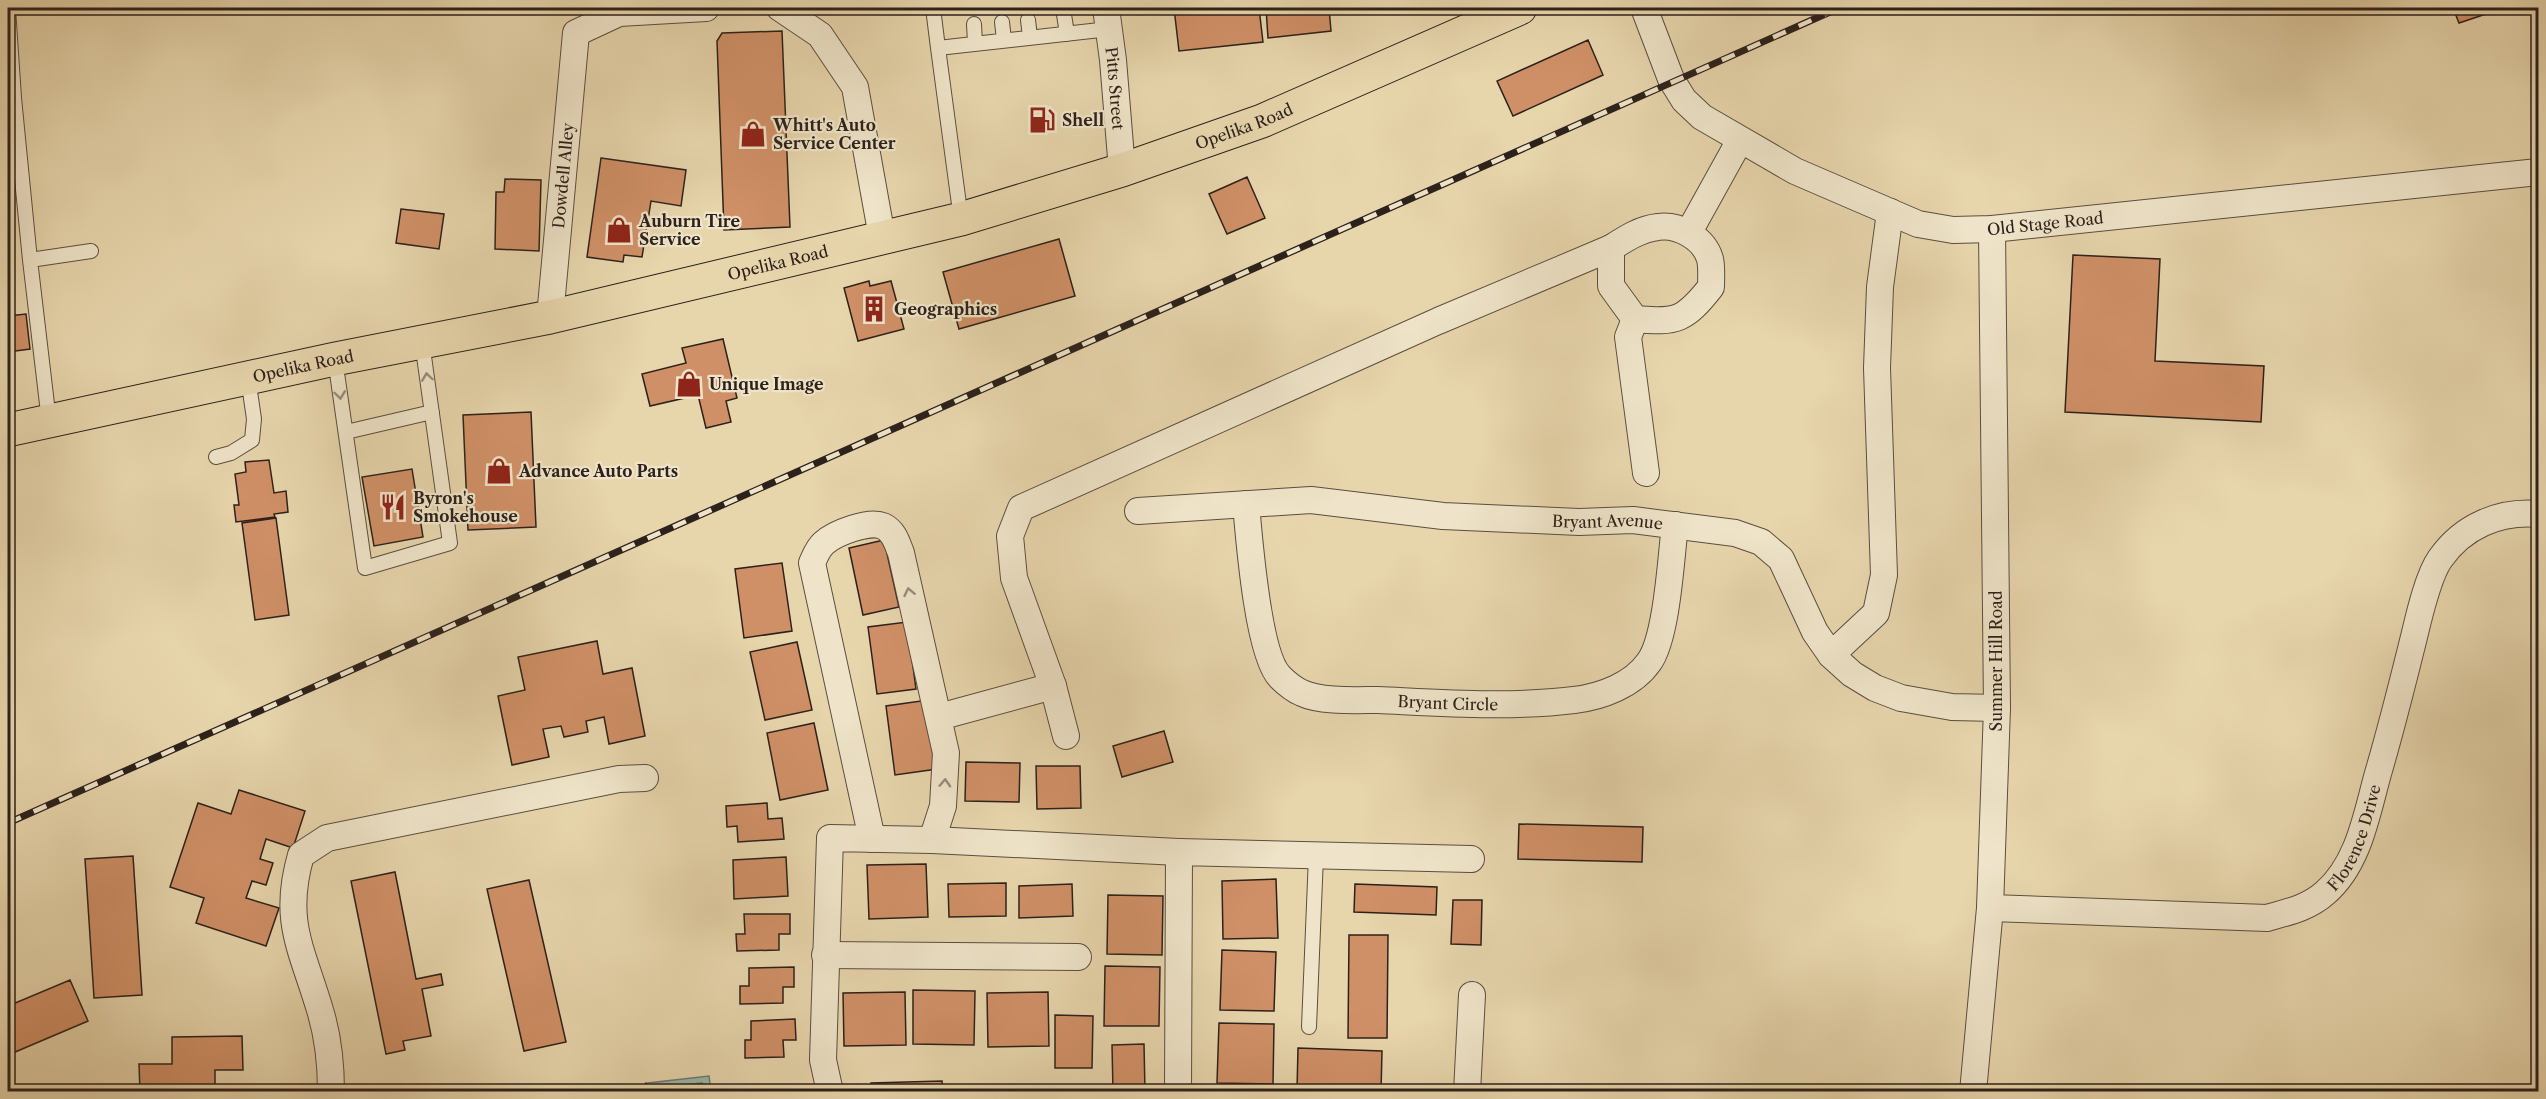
<svg xmlns="http://www.w3.org/2000/svg" width="2546" height="1099" font-family="'Libre Caslon Text',serif">
	<style>
		.water { fill: #97b9a8; stroke: #6c7c70; stroke-width: 1.5 }
		.lines { fill: none; stroke-linecap: round; stroke-linejoin: round }
		.shore { stroke: #626d62; stroke-width: 1.5 }
		.building { fill: #d09067; stroke: #2c211b; stroke-width: 1.5 }
		.lane-casing { stroke: #5b4e3f; stroke-width: 16 }
		.street-casing { stroke: #5b4e3f; stroke-width: 28 }
		.primary-casing { stroke: #2c211b; stroke-width: 35 }
		.path { stroke: #2c211b; stroke-width: 4; stroke-dasharray: 4.5 3; stroke-linecap: butt }
		.lane { stroke: #efe4c9; stroke-width: 14 }
		.street { stroke: #efe4c9; stroke-width: 26 }
		.primary { stroke: #e7d5ac; stroke-width: 33 }
		.rail-casing { stroke: #2c211b; stroke-width: 7 }
		.rail { stroke: #efe4c9; stroke-width: 4.5; stroke-dasharray: 14; stroke-linecap: butt }
		.oneway { stroke: #978c7b }
		.labels { text-anchor: middle; dominant-baseline: central; stroke-width: 4.5; stroke-linejoin: round; paint-order: stroke }
		.street-label { font-size: 16px; fill: #2c211b; stroke: #efe4c9 }
		.poi-label { font-size: 16px; font-weight: bold; fill: #2c211b; stroke: #efe4c9; text-anchor: start }
	</style>
	<rect width="100%" height="100%" fill="#e7d5ac"/>
	<filter id="stains"><feTurbulence type="fractalNoise" baseFrequency=".00333" numOctaves="4"/><feColorMatrix values="0 0 0 0 .2 0 0 0 0 .09 0 0 0 0 .02 0 0 0 .5 -.17"/></filter>
	<radialGradient id="worn" r=".72"><stop offset=".6" stop-color="#630" stop-opacity="0"/><stop offset="1" stop-color="#630" stop-opacity=".3"/></radialGradient>
	<path class="water" d="M709 1076 711 1091H649L648 1083Z"/>
	<g class="lines">
		<path class="shore" d="M655 1092 657 1088 702 1083 704 1085 705 1092"/>
	</g>
	<path class="building" d="M1174 8H1259L1263 42 1179 51Z
		M1266 8H1329L1331 31 1268 38Z
		M2453 8H2487L2489 13 2459 23Z
		M782 31 790 227 724 230 717 41 722 33Z
		M1588 40 1603 75 1513 116 1497 81Z
		M601 158 686 170 681 206 651 201 642 257 624 255 623 262 587 257Z
		M1247 177 1265 218 1227 234 1209 194Z
		M505 179 541 180 539 251 495 249 496 192H504Z
		M401 209 444 214 439 249 396 243Z
		M1059 239 1075 296 959 329 943 272Z
		M2073 255 2160 259 2155 361 2264 366 2261 422 2065 412Z
		M869 281 870 286 891 281 904 329 858 341 844 288Z
		M26 314 30 349 8 352V316Z
		M723 339 737 398 726 401 731 422 706 428 698 395 650 406 642 374 686 363 682 348Z
		M531 412 536 527 468 530 463 415Z
		M269 460 274 493 286 491 288 512 274 514 275 517 236 522 234 505H239L235 474 246 472 245 462Z
		M412 469 423 537 374 546 362 477Z
		M276 518 289 615 255 620 242 523Z
		M884 540 899 607 863 615 849 548Z
		M782 563 792 631 744 638 735 569Z
		M907 622 916 689 877 694 868 627Z
		M597 641 603 674 632 668 645 736 609 744 604 717 586 721 588 732 564 737 561 726 543 729 549 757 512 765 498 696 525 690 518 657Z
		M797 642 812 710 765 720 750 652Z
		M928 700 937 769 895 775 886 706Z
		M814 723 828 790 780 800 767 733Z
		M1164 731 1173 762 1122 777 1113 746Z
		M966 762 1020 763 1019 802 965 801Z
		M1036 766H1080L1081 808 1037 809Z
		M239 790 305 811 293 848 266 839 260 859 273 863 266 885 252 881 246 898 279 908 266 946 196 923 204 898 170 887 198 803 231 814Z
		M767 803 768 819 782 818 784 839 738 842 737 826 727 827 726 806Z
		M1519 824 1643 827 1642 862 1518 859Z
		M133 856 142 995 94 998 85 859Z
		M786 857 788 896 734 899 733 860Z
		M926 864 928 917 869 919 867 865Z
		M395 872 416 979 441 974 443 985 422 989 431 1036 403 1041 405 1050 386 1054 351 881Z
		M1276 879 1278 938 1223 939 1222 881Z
		M529 880 566 1042 524 1051 487 889Z
		M1006 883V916L949 917 948 884Z
		M1072 884 1073 916 1019 918V886Z
		M1355 884 1437 887 1436 915 1354 912Z
		M1108 895 1163 896 1162 955 1107 954Z
		M1453 900H1482L1481 945 1451 944Z
		M744 914H790V934H779V950L737 951 736 934H745Z
		M1349 935H1388L1387 1038H1348Z
		M1222 950 1276 952 1274 1011 1220 1010Z
		M1105 966 1160 967 1159 1026H1104Z
		M794 967V987H783V1003L740 1004V986H749V968Z
		M70 980 88 1021 8 1055V1006Z
		M913 990 975 991 974 1045 913 1044Z
		M905 992 906 1045 844 1046 843 993Z
		M1048 992 1049 1046 988 1047 987 993Z
		M1055 1015 1093 1016 1092 1068H1055Z
		M795 1019 796 1040H783L784 1057 745 1058V1040H751V1021Z
		M1219 1023 1274 1024 1273 1084 1217 1083Z
		M242 1036 243 1070H215V1090L227 1092H140L139 1064H172V1037Z
		M1144 1044 1145 1092H1113L1112 1045Z
		M1298 1048 1382 1051 1381 1092 1297 1090Z
		M942 1081 943 1092H871V1083Z
		M802 1087V1092H758V1088Z"/>
	<g class="lines">
		<g class="lane-casing">
			<path id="lane" d="M8 8 14 98
				M933 8 938 48
				M1063 8 1067 34
				M1028 20 1030 37
				M1002 22 1004 40
				M974 24 975 43
				M8 99 14 98 30 260 49 421
				M961 219 938 48 1109 29
				M30 260 91 251
				M335 359 365 568 450 543 422 342
				M346 432 432 412
				M216 457 231 453 252 440 254 419 248 378
				M1309 1027 1316 856"/>
		</g>
		<g class="street-casing">
			<g id="street">
				<path d="M780 8 820 35 855 87 882 237"/>
				<path id="s1" d="M1106 8 1113 60 1122 170"/>
				<path id="s2" d="M1644 8 1671 79 1684 100 1702 117 1795 171 1918 224 1953 230 1992 229 2538 172"/>
				<path d="M1689 232 1740 140"/>
				<path d="M1611 248C1625 239 1640 229 1658 227 1678 224 1704 238 1710 259 1712 267 1711 278 1711 287 1685 320 1677 323 1635 319"/>
				<path id="s3" d="M550 317 576 33 619 13 706 8"/>
				<path id="s4" d="M1246 504C1249 538 1258 655 1280 677 1285 682 1295 690 1302 693 1321 702 1357 700 1378 700 1443 703 1509 708 1574 700 1601 697 1633 685 1649 662 1667 638 1671 557 1675 525"/>
				<path id="s5" d="M1138 511 1311 500 1443 516 1579 522 1633 520 1735 533 1761 542 1781 559 1815 632 1831 655 1852 674 1875 688 1901 698 1952 707 1997 708"/>
				<path d="M1831 655 1876 613 1884 575 1877 368 1880 287 1890 212"/>
				<path d="M939 717 1053 686"/>
				<path d="M1066 736 1053 686 1014 578 1010 536 1021 508 1438 321 1611 248V286L1635 319 1628 337 1646 473"/>
				<path d="M872 839 812 563C815 556 818 548 824 543 835 533 869 520 883 526 894 531 897 543 901 553L946 753 943 806 932 840"/>
				<path id="s6" d="M1990 908 2267 918C2288 912 2308 908 2325 893 2360 863 2367 811 2379 770 2392 726 2403 681 2414 637 2419 616 2428 576 2440 559 2463 526 2499 511 2538 514"/>
				<path d="M825 955 1078 957"/>
				<path d="M331 1092C331 1064 328 1036 320 1010 302 949 282 921 301 855L327 838 619 779 645 778"/>
				<path d="M830 1092 823 1060 830 838 932 840 1179 852"/>
				<path d="M1178 1092 1179 852 1471 859"/>
				<path d="M1467 1092 1472 995"/>
				<path d="M1973 1092 1990 908 1997 708 1992 229"/>
			</g>
		</g>
		<g class="primary-casing">
			<g id="primary">
				<path id="s7" d="M8 430 335 359 550 317 961 219 1122 170 1262 121 1520 8"/>
			</g>
		</g>
		<path class="path" d="M639 1092 648 1083"/>
		<use href="#lane" class="lane"/>
		<use href="#street" class="street"/>
		<use href="#primary" class="primary"/>
		<g class="rail-casing">
			<path id="rail" d="M8 823 1839 8"/>
		</g>
		<use href="#rail" class="rail"/>
	</g>
	<defs><path id="oneway-chevron" d="M-2-3.5L2.5 0L-2 3.5" fill="none" stroke-width="1.6" stroke-linecap="round" stroke-linejoin="round" transform="scale(1.5)"/></defs>
	<g class="oneway">
		<use href="#oneway-chevron" transform="translate(427 377) rotate(-98)"/>
		<use href="#oneway-chevron" transform="translate(340 395) rotate(82)"/>
		<use href="#oneway-chevron" transform="translate(909 592) rotate(-102)"/>
		<use href="#oneway-chevron" transform="translate(945 783) rotate(-87)"/>
	</g>
	<defs>
		<g id="fuel-bare" transform="scale(2.07)"><path d="M-5.5-6h7V0h2V4h1.3V-2.5L3-4.5l.8-.8L6-3V5H2.5V1h-1V6h-7ZM-4.2-4.7v3.2H.2V-4.7Z" fill="#8f2418" stroke="#efe4c9" stroke-width="2.5" paint-order="stroke"/></g>
		<g id="shop-bare" transform="scale(2.07)"><path d="M-5-2.5h2.3a2.7 3.5 0 0 1 5.4 0H5L5.5 6h-11ZM-1.5-2.5h3a1.5 2.3 0 0 0-3 0Z" fill="#8f2418" stroke="#efe4c9" stroke-width="2.5" paint-order="stroke"/></g>
		<g id="building-bare" transform="scale(2.07)"><path d="M-4-6H4V6H1V3H-1V6H-4ZM-2.5-4.3h1.7v1.8h-1.7ZM.8-4.3h1.7v1.8H.8ZM-2.5-1h1.7V.8h-1.7ZM.8-1h1.7V.8H.8Z" fill="#8f2418" stroke="#efe4c9" stroke-width="2.5" paint-order="stroke"/></g>
		<g id="restaurant-bare" transform="scale(2.07)"><path d="M-5-6h1v4h1v-4h1v4h1v-4h1v5L-1.5 .5V6h-2V.5L-5-1ZM5-6V6H3V1.5H1.5Q1.5-4 5-6Z" fill="#8f2418" stroke="#efe4c9" stroke-width="2.5" paint-order="stroke"/></g>
	</defs>
	<g fill-rule="evenodd">
		<use href="#fuel-bare" x="1042" y="120"/>
		<use href="#shop-bare" x="753" y="134"/>
		<use href="#shop-bare" x="619" y="230"/>
		<use href="#building-bare" x="874" y="309"/>
		<use href="#shop-bare" x="689" y="384"/>
		<use href="#shop-bare" x="499" y="471"/>
		<use href="#restaurant-bare" x="393" y="507"/>
	</g>
	<g class="labels">
		<g class="street-label">
			<text stroke="none"><textPath href="#s1" startOffset="81">Pitts Street</textPath></text>
			<text stroke="none"><textPath href="#s7" startOffset="1274">Opelika Road</textPath></text>
			<text stroke="none"><textPath href="#s3" startOffset="142">Dowdell Alley</textPath></text>
			<text stroke="none"><textPath href="#s2" startOffset="495">Old Stage Road</textPath></text>
			<text stroke="none"><textPath href="#s7" startOffset="788">Opelika Road</textPath></text>
			<text stroke="none"><textPath href="#s7" startOffset="302">Opelika Road</textPath></text>
			<text stroke="none"><textPath href="#s5" startOffset="471">Bryant Avenue</textPath></text>
			<text transform="translate(1996 661) rotate(-90)">Summer Hill Road</text>
			<text stroke="none"><textPath href="#s4" startOffset="352">Bryant Circle</textPath></text>
			<text stroke="none"><textPath href="#s6" startOffset="405">Florence Drive</textPath></text>
		</g>
		<g class="poi-label">
			<text x="1062" y="120">Shell</text>
			<text x="773" y="125">Whitt's Auto<tspan x="773" dy="18">Service Center</tspan></text>
			<text x="639" y="221">Auburn Tire<tspan x="639" dy="18">Service</tspan></text>
			<text x="894" y="309">Geographics</text>
			<text x="709" y="384">Unique Image</text>
			<text x="519" y="471">Advance Auto Parts</text>
			<text x="413" y="498">Byron's<tspan x="413" dy="18">Smokehouse</tspan></text>
		</g>
	</g>
	<rect width="2546" height="1099" fill="none" stroke="#e7d5ac" stroke-width="30"/>
	<rect x="9" y="9" width="2528" height="1081" fill="none" stroke="#2c211b" stroke-width="3"/>
	<rect x="15" y="15" width="2516" height="1069" fill="none" stroke="#2c211b" stroke-width="1.5"/>
	<rect width="100%" height="100%" filter="url(#stains)"/>
	<rect width="100%" height="100%" fill="url(#worn)"/>
</svg>
